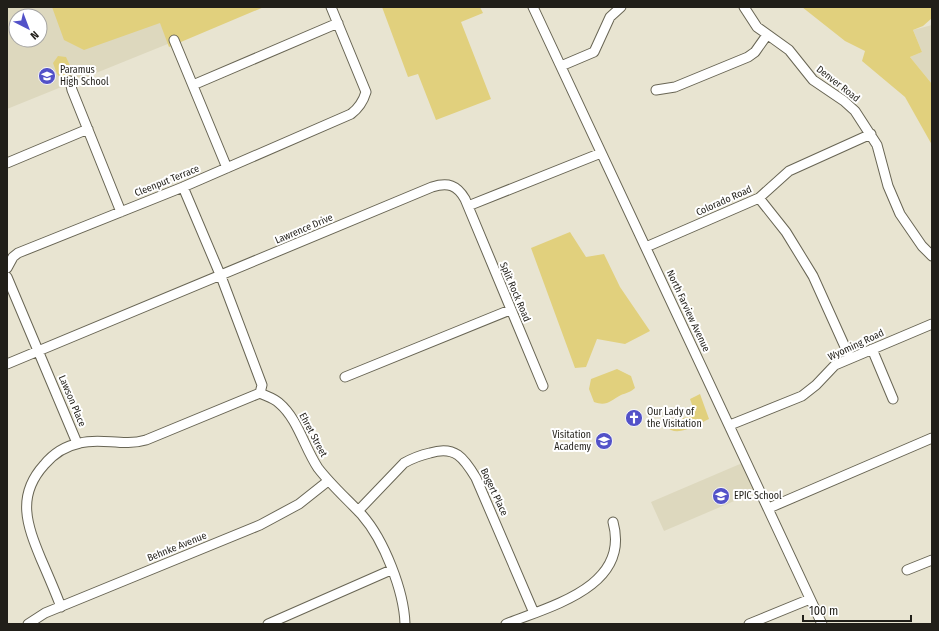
<svg xmlns="http://www.w3.org/2000/svg" width="939" height="631" font-family="'Fira Sans Condensed',sans-serif">
	<style>
		.built { fill: #ddd8be; fill-rule: evenodd }
		.green { fill: #e1d07d }
		.lines { fill: none; stroke-linecap: round; stroke-linejoin: round }
		.minor-casing { stroke: #686554; stroke-width: 11 }
		.minor { stroke: #fff; stroke-width: 9 }
		.labels { text-anchor: middle; dominant-baseline: central; stroke-width: 4; stroke-linejoin: round; paint-order: stroke }
		.poi-label { font-size: 10px; fill: #211f19; stroke: #fff; text-anchor: start }
		.street-label { font-size: 10px; fill: #211f19; stroke: #fff }
	</style>
	<rect width="100%" height="100%" fill="#e8e4d1"/>
	<path class="built" d="M7 7H259L7 109ZM16 16H40V40H16Z
		M932 25V84L910 57 922 52 913 30Z
		M747 461 760 490 664 531 651 502Z"/>
	<path class="green" d="M52 7H264L169 47 160 23 84 50 64 40Z
		M382 7H480L483 13 461 22 491 99 436 120 418 74 408 77Z
		M802 7H932V18L923 26 913 30 922 52 910 57 932 84V145L905 97 862 61 865 51 845 41Z
		M58 56 66 57 73 72 68 78H61L57 74 53 63Z
		M570 232 586 257 604 254 620 287 650 331 625 344 597 339 586 367 575 368 531 248Z
		M617 369 631 376 635 388C631 392 626 393 621 395 611 400 607 407 594 402L589 389 591 379Z
		M700 394 709 419C698 424 676 439 666 426L695 413 690 399Z"/>
	<g class="lines">
		<g class="minor-casing">
			<path id="minor" d="M533 7 822 624
				M744 7 757 27 789 50 813 80 844 101 855 111 877 145 888 186 900 214 922 246 932 256
				M174 40 227 168
				M561 66 594 52 610 17 621 7
				M70 81 72 90 121 212
				M193 85 338 23
				M656 90 675 87 748 57 755 52 767 35
				M7 163 88 129
				M183 187 222 279 262 385 260 393
				M759 198 786 232 813 276 850 358
				M468 206 601 153
				M646 247 759 198 789 171 871 134
				M7 268 13 257 18 253 183 187 351 114C359 108 363 102 366 92L331 7
				M7 277 77 443
				M872 349 893 399
				M7 364 432 187C448 182 457 185 465 199L543 386
				M345 377 510 310
				M260 393C266 396 274 398 279 403 298 419 304 447 318 468 331 485 347 499 362 515 384 540 404 591 405 624
				M730 425 802 396 816 385 835 365 932 324
				M769 508 932 438
				M358 511 404 463C413 458 421 455 430 453 455 445 464 458 476 478L534 613
				M907 570 932 560
				M61 607C55 591 48 575 41 559 27 525 16 496 44 465 53 454 65 446 80 443 102 437 122 447 146 440L260 393
				M28 624 45 613 260 525 299 504 328 481
				M268 624 391 570
				M506 624C550 606 631 587 613 522
				M749 624 810 599"/>
		</g>
		<use href="#minor" class="minor"/>
	</g>
	<defs>
		<g id="school-disc" transform="scale(0.9)"><circle r="9.5" fill="#5251c8" stroke="#fff"/><path d="M0-5L7-2L0 1L-7-2ZM-4 1L0 2.5L4 1V4Q0 6-4 4Z" fill="#fff"/></g>
		<g id="church-disc" transform="scale(0.9)"><circle r="9.5" fill="#5251c8" stroke="#fff"/><path d="M-1.2-6h2.4v3.5h3.3v2.4h-3.3V6h-2.4V-.1h-3.3v-2.4h3.3Z" fill="#fff"/></g>
	</defs>
	<g fill-rule="evenodd">
		<use href="#school-disc" x="47" y="76"/>
		<use href="#church-disc" x="634" y="418"/>
		<use href="#school-disc" x="604" y="441"/>
		<use href="#school-disc" x="721" y="496"/>
	</g>
	<g class="labels">
		<g class="poi-label">
			<text x="60" y="70">Paramus<tspan x="60" dy="12">High School</tspan></text>
			<text x="647" y="412">Our Lady of<tspan x="647" dy="12">the Visitation</tspan></text>
			<text x="591" y="435" text-anchor="end">Visitation<tspan x="591" dy="12">Academy</tspan></text>
			<text x="734" y="496">EPIC School</text>
		</g>
		<g class="street-label">
			<text transform="translate(838 84) rotate(38)">Denver Road</text>
			<text transform="translate(167 181) rotate(-22)">Cleenput Terrace</text>
			<text transform="translate(724 201) rotate(-24)">Colorado Road</text>
			<text transform="translate(304 229) rotate(-23)">Lawrence Drive</text>
			<text transform="translate(515 292) rotate(67)">Split Rock Road</text>
			<text transform="translate(688 311) rotate(65)">North Farview Avenue</text>
			<text transform="translate(856 345) rotate(-25)">Wyoming Road</text>
			<text transform="translate(72 401) rotate(67)">Lawson Place</text>
			<text transform="translate(313 435) rotate(62)">Ehret Street</text>
			<text transform="translate(494 492) rotate(65)">Bogert Place</text>
			<text transform="translate(177 547) rotate(-22)">Behnke Avenue</text>
		</g>
	</g>
	<rect width="939" height="631" fill="none" stroke="#211f19" stroke-width="16"/>
	<g transform="translate(28 28) rotate(138)"><circle r="19" fill="#ffffff" stroke="#a6a5a3"/>
	<path d="M0-3L7 15L0 10L-7 15Z" fill="#5251c8"/>
	<text y="-6" font-size="11" font-weight="bold" text-anchor="middle" fill="#211f19">N</text>
	</g>
	<path d="M803 615v6h108v-6" fill="none" stroke="#211f19" stroke-width="2"/>
	<text x="809" y="615" font-size="12" fill="#211f19" stroke="#ffffff" stroke-width="3" paint-order="stroke">100 m</text>
</svg>
